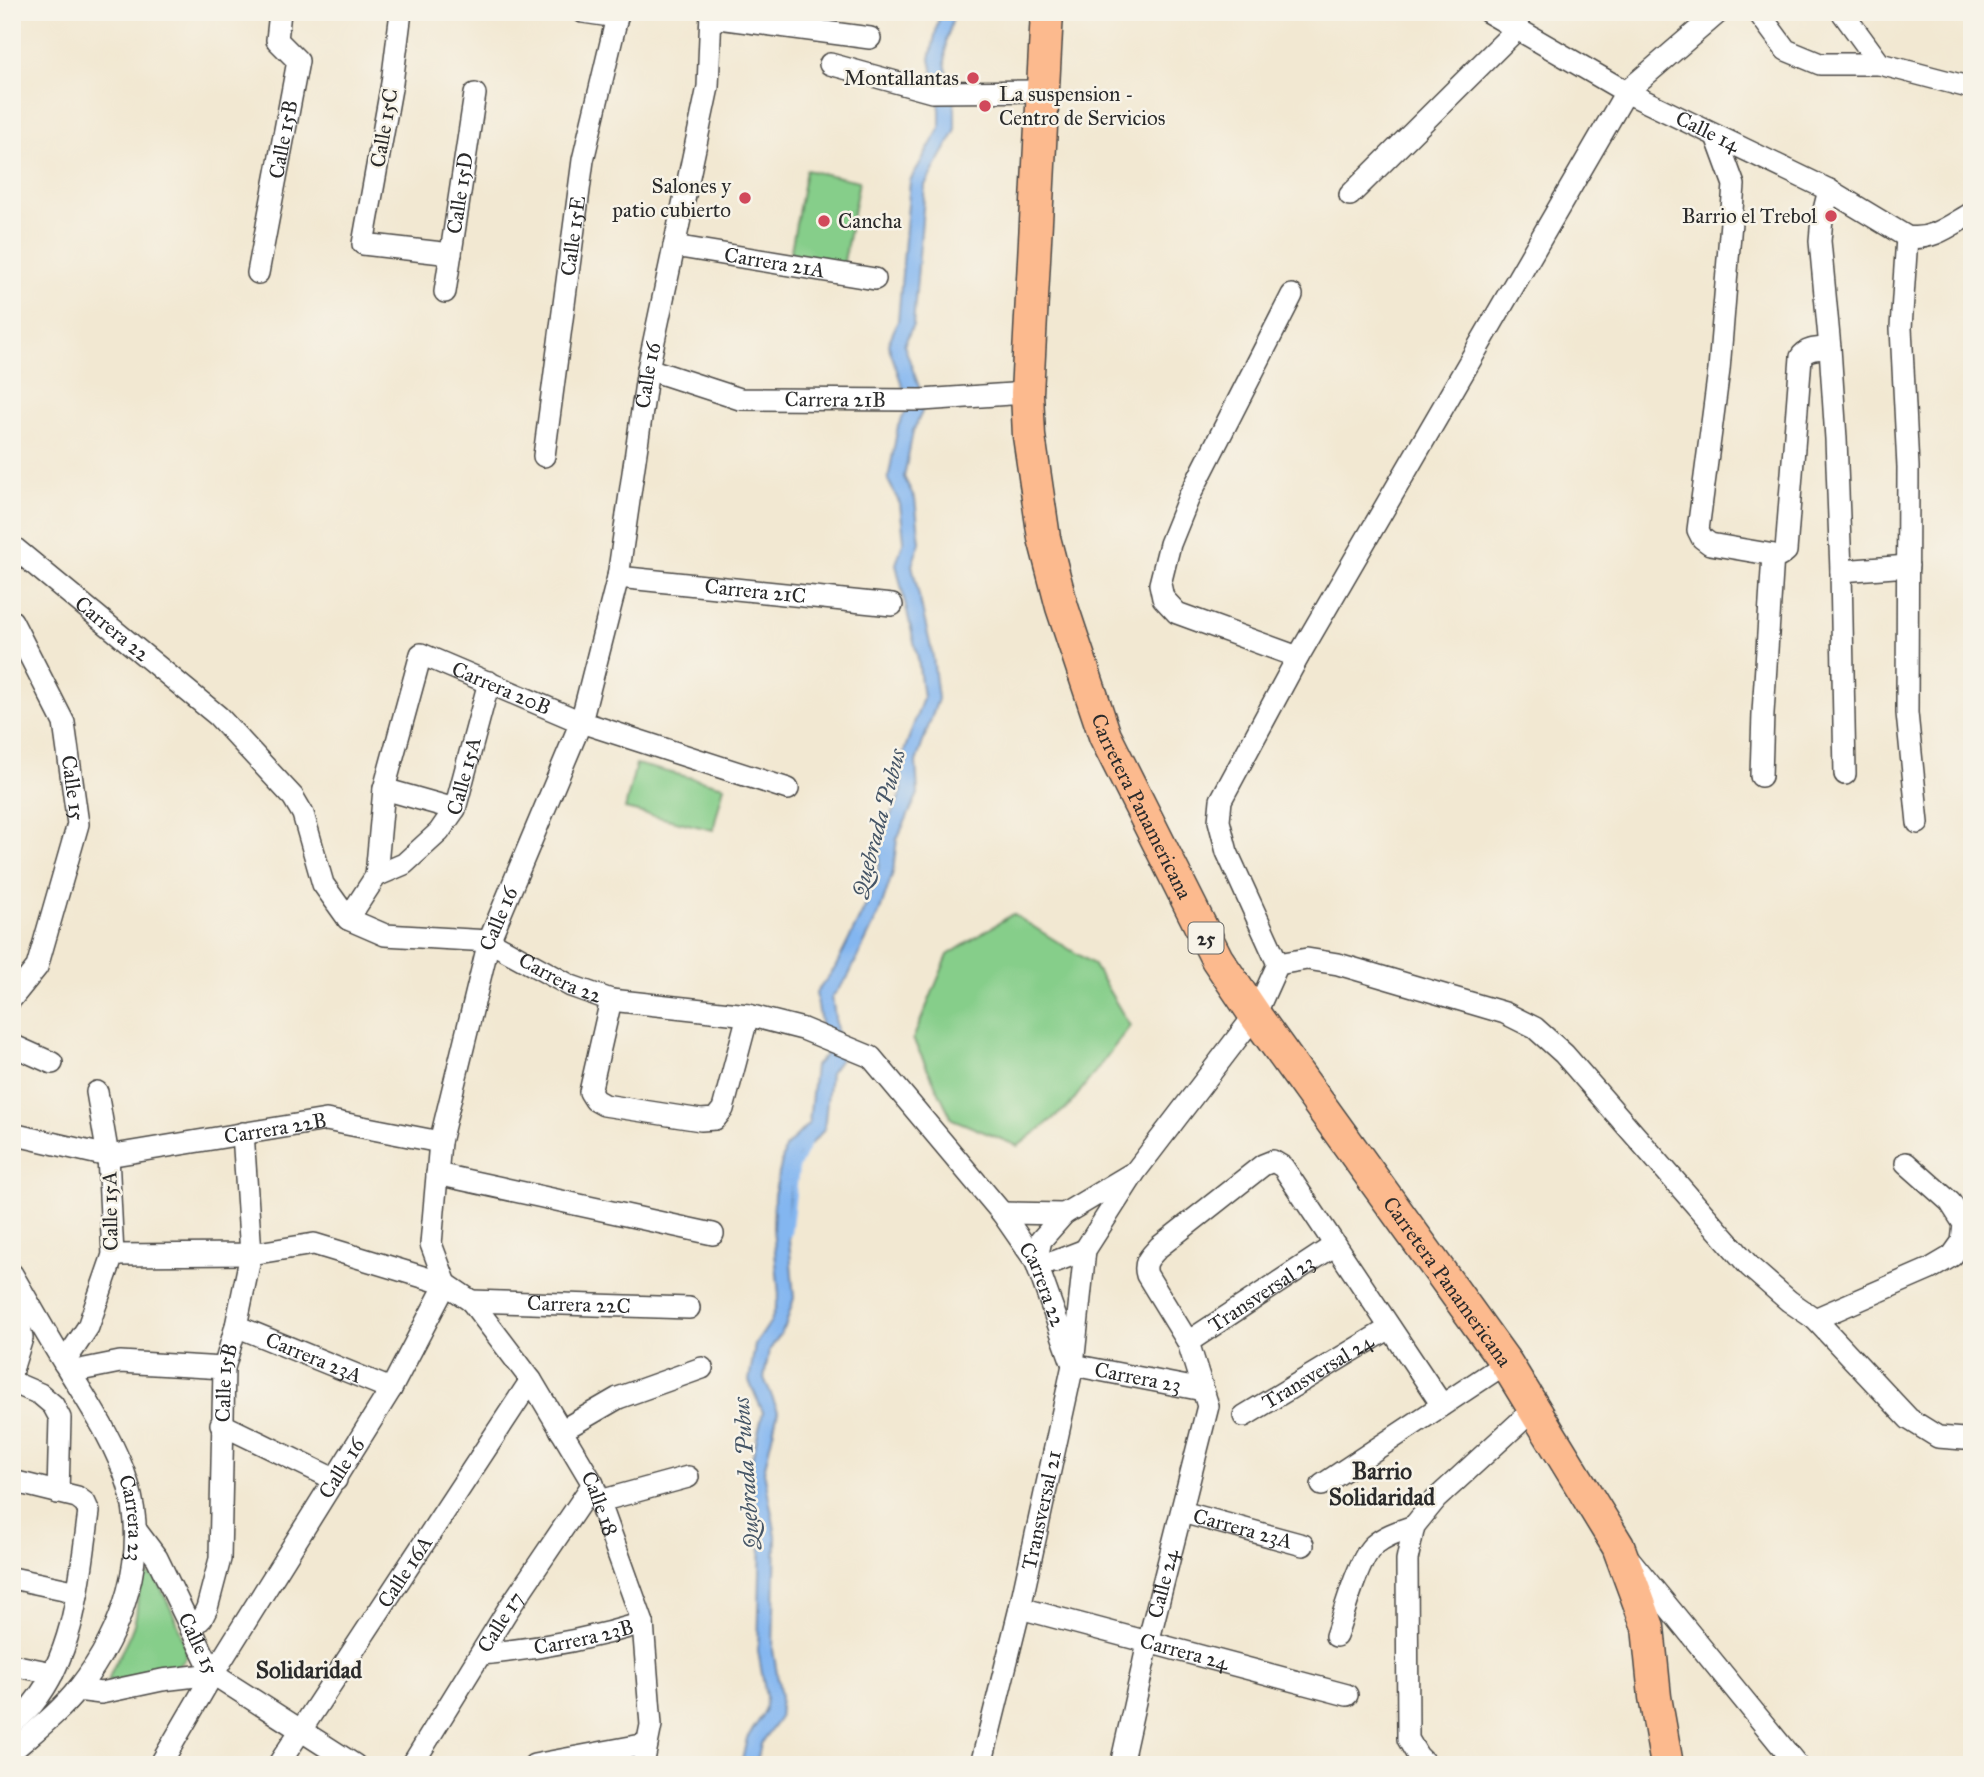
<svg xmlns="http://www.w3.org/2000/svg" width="1984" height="1777" font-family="'IM FELL Great Primer',serif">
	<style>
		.green { fill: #86ce8a; stroke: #587c5a; stroke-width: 2 }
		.water { fill: #83b6f0; stroke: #57708e; stroke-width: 2 }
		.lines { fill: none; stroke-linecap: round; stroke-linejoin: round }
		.stream { stroke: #83b6f0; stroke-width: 6 }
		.minor-casing { stroke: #494744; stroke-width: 24 }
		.highway-casing { stroke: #494744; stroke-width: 35 }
		.minor { stroke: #fff; stroke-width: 21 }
		.highway { stroke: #fcba8e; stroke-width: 32 }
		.poi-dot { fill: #d1495b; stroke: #f7f3e8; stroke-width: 2.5 }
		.labels { text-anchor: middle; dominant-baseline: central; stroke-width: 5; stroke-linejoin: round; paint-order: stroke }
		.shield { fill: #f7f3e8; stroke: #686764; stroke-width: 2 }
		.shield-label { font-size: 19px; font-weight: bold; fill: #2b2b2b }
		.poi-label { font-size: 21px; fill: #2b2b2b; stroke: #f7f3e8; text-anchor: end }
		.street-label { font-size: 21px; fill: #2b2b2b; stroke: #f7f3e8 }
		.water-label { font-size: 23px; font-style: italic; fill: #455566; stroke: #f7f3e8 }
		.neighbourhood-label { font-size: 23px; font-weight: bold; fill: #2b2b2b; stroke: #f7f3e8 }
	</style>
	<rect width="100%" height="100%" fill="#f7f3e8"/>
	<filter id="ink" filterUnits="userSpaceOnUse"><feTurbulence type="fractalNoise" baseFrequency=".0143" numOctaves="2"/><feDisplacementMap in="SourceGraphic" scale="14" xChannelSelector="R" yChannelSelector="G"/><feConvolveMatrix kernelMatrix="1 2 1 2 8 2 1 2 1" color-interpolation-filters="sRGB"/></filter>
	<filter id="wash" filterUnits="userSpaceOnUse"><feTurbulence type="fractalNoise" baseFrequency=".00686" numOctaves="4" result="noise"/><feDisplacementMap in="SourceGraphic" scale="28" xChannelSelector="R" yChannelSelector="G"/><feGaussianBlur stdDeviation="1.57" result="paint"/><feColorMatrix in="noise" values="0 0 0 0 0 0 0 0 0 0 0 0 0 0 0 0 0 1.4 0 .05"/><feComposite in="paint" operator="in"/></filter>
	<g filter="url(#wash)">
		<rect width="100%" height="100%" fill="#f2e8d2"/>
		<path class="green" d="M806 170 859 181 842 272 789 261Z
			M636 764 724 786 713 830 625 809Z
			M1013 914 1093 964 1130 1026 1069 1106 1018 1146 952 1119 913 1039 948 955Z
			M147 1575 156 1578C168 1603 182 1628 187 1655 179 1677 129 1678 108 1681 114 1660 130 1642 135 1620 139 1605 135 1590 144 1576Z"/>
		<path class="water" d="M940 12H955L946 41 945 63 955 108V132L925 185 913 325 904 345 919 387 922 412 913 431 904 477 915 499 920 542 912 565 933 657 938 699 916 762 918 794 897 839 893 872 880 911 848 977 832 997 841 1058 830 1073 824 1130 799 1156 789 1197 788 1227 794 1298 785 1327 769 1351 764 1378 778 1411 764 1471 776 1536 773 1650 781 1697 779 1719 761 1744 756 1765H741L747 1738 764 1713 766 1697 758 1651 761 1537 749 1471 763 1412 749 1381 755 1345 771 1321 779 1296 773 1228 774 1195 785 1148 809 1123 815 1066 826 1054 816 993 835 968 866 905 878 869 882 834 902 791 901 760 923 698 918 659 896 564 904 540 900 504 888 480 898 426 907 409 904 391 888 344 898 321 910 181 940 128V109L930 59Z"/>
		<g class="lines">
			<path class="stream" d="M788 1234 796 1168 808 1143"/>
		</g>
	</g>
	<g filter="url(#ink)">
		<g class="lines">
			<g class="minor-casing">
				<g id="minor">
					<path d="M401 12 392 83 363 244 451 254"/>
					<path d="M583 12 617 17"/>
					<path id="s1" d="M1488 12 1626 92 1829 190 1907 237C1932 241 1951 225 1972 213"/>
					<path d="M1758 12 1786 50 1820 64H1880"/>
					<path d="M1842 12 1880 64 1972 88"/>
					<path d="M711 17 870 38"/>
					<path d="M830 64 932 92 1042 91"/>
					<path d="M1716 136 1734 185 1719 370 1698 530 1702 538 1710 544 1780 556 1786 551 1801 357C1807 347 1820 349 1830 348"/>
					<path d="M1829 190 1822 218 1820 241 1830 348 1836 439 1841 571 1845 774"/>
					<path d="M1350 195 1517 29"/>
					<path d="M1907 237 1901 328 1908 467 1907 713 1918 823"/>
					<path id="s2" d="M674 246 875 279"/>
					<path id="s3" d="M258 273 298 61 277 40 280 12"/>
					<path id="s4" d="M445 292 475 94"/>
					<path d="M1292 295 1189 497 1170 544 1160 584 1163 598 1177 613 1298 657"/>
					<path id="s5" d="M648 369 740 399 922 400 1027 393"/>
					<path id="s6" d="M544 456 583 160 617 17"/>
					<path id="s7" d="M12 546 218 716 293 797 303 814 323 884 348 919 385 935 489 941 571 986 611 1000 748 1015 803 1029 871 1057 1002 1213 1036 1262 1071 1360"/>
					<path d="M1841 571 1908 566"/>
					<path id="s8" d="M618 577 892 605"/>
					<path id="s9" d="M12 621 64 723 78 824 37 967 12 998"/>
					<path d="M1761 776 1763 713 1773 555"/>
					<path d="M384 789 455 809"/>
					<path id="s10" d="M376 876 404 864 439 832 455 809 489 682"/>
					<path id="s11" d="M348 919 376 876 384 789 421 654 581 722 788 789"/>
					<path d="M1278 964 1307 959 1338 964 1505 1013 1535 1028 1564 1054 1750 1267 1789 1301 1815 1319 1909 1419 1938 1437 1964 1439 1972 1436"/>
					<path d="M611 1000 590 1092 595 1100 604 1105 701 1120 715 1119 723 1109 748 1015"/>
					<path d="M12 1045 52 1063"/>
					<path id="s12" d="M12 1134 108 1156 326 1120 440 1142"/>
					<path d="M437 1174 713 1234"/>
					<path d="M1002 1213 1064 1214"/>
					<path d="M1085 1250 1054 1262H1036L1041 1240 1064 1214 1131 1174"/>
					<path id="s13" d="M113 1255 251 1254 314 1244 446 1284 471 1301 531 1380 593 1484 643 1623 651 1725 643 1765"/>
					<path id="s14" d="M12 1274C30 1305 47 1336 66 1366 89 1404 115 1442 128 1484 149 1555 123 1632 78 1689 60 1712 35 1731 12 1751"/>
					<path id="s15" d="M471 1301 689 1308"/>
					<path d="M1815 1319 1930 1269 1952 1256 1962 1242 1964 1224 1950 1202 1906 1163"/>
					<path id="s16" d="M236 1326 391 1389"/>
					<path id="s17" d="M1188 1342 1335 1245"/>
					<path d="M64 1363 88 1327 113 1255 108 1156 97 1092"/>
					<path id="s18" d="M1073 1365 1203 1390"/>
					<path d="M12 1370 22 1338 13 1285"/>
					<path d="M70 1372 120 1362 224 1368"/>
					<path d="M12 1382 40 1394 53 1405 60 1418 58 1493"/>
					<path id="s19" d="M1244 1416 1390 1328"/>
					<path d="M221 1424 336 1480"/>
					<path d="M561 1431 618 1398 702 1368"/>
					<path d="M12 1481 77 1497 85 1503 89 1512C80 1576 76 1651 33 1704 28 1711 20 1717 13 1723"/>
					<path d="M1322 1485 1506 1363"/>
					<path d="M600 1501 688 1477"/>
					<path id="s20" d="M1182 1512 1303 1545"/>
					<path id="s21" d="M136 1530 157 1558 213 1674 355 1765"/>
					<path d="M1630 1560 1797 1765"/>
					<path d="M12 1578 78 1592"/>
					<path id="s22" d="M1020 1608 1347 1695"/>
					<path id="s23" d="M191 1629 202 1618 207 1608 220 1559 224 1368 236 1326 251 1254 243 1133"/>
					<path d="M1336 1636C1344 1614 1358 1559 1374 1545 1386 1535 1400 1531 1414 1526"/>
					<path id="s24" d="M482 1654C537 1649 590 1639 643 1623"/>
					<path d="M12 1665 53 1673"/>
					<path d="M77 1690 101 1693 162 1680 213 1674"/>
					<path id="s25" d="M160 1765 213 1674 391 1389 446 1284 431 1244 440 1142 489 941 581 722 618 577 648 369 708 87 711 12"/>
					<path id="s26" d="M278 1765 531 1380"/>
					<path id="s27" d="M412 1765 507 1611 593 1484"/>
					<path d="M534 1765 647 1744"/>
					<path id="s28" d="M981 1765 1020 1608 1073 1365 1085 1250 1135 1172 1255 1015 1278 964 1227 852 1219 821 1221 800 1298 657 1626 92 1719 12"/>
					<path id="s29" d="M1121 1765 1148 1643 1208 1406 1188 1342 1147 1275C1143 1262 1150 1257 1159 1247L1263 1165 1273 1161 1283 1167 1442 1405"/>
					<path d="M1427 1765 1418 1756 1408 1739 1407 1560 1414 1526 1436 1499 1535 1408"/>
				</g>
			</g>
			<g class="highway-casing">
				<g id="highway">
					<path id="s30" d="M1047 12 1027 393 1029 436 1044 538 1062 607 1105 736 1217 959 1255 1015 1506 1363 1618 1546 1648 1627 1655 1697 1667 1765"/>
				</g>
			</g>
			<use href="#minor" class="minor"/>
			<use href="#highway" class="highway"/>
		</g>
	</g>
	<g class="poi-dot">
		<circle cx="973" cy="78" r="7"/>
		<circle cx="985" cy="106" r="7"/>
		<circle cx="745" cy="198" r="7"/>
		<circle cx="1831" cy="216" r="7"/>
		<circle cx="824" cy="221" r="7"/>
	</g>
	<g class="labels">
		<rect class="shield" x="1188.5" y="922.5" width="35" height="31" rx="5"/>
		<g class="shield-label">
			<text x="1206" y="938">25</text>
		</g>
		<g class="poi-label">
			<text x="959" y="78">Montallantas</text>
			<text x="999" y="94" text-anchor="start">La suspension -<tspan x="999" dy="24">Centro de Servicios</tspan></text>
			<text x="731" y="186">Salones y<tspan x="731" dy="24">patio cubierto</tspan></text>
			<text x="1817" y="216">Barrio el Trebol</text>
			<text x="838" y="221" text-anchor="start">Cancha</text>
		</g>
		<g class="street-label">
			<text transform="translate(384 128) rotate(-80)">Calle 15C</text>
			<text stroke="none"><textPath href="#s1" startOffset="250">Calle 14</textPath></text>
			<text stroke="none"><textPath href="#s3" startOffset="136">Calle 15B</textPath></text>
			<text stroke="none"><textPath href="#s4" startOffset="100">Calle 15D</textPath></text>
			<text stroke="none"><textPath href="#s6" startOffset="222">Calle 15E</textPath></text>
			<text stroke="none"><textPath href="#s2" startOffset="102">Carrera 21A</textPath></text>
			<text stroke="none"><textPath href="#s25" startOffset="1503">Calle 16</textPath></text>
			<text stroke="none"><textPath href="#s5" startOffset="192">Carrera 21B</textPath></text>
			<text stroke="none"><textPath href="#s8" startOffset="138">Carrera 21C</textPath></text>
			<text stroke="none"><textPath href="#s7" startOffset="130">Carrera 22</textPath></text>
			<text stroke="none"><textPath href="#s11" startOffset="366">Carrera 20B</textPath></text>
			<text stroke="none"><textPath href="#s10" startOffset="140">Calle 15A</textPath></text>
			<text stroke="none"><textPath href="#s9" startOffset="180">Calle 15</textPath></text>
			<text stroke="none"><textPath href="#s30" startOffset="814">Carretera Panamericana</textPath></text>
			<text stroke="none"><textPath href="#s25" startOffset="936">Calle 16</textPath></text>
			<text stroke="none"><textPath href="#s7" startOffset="738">Carrera 22</textPath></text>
			<text stroke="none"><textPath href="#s12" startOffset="268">Carrera 22B</textPath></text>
			<text transform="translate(110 1211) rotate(-91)">Calle 15A</text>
			<text stroke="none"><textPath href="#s30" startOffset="1381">Carretera Panamericana</textPath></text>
			<text stroke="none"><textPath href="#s7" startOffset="1348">Carrera 22</textPath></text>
			<text stroke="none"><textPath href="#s17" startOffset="88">Transversal 23</textPath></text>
			<text stroke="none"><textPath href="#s15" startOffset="108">Carrera 22C</textPath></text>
			<text stroke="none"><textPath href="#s16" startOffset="84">Carrera 23A</textPath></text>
			<text stroke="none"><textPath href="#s19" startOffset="86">Transversal 24</textPath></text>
			<text stroke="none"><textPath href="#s18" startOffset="66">Carrera 23</textPath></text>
			<text stroke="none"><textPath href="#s23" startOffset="254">Calle 15B</textPath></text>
			<text stroke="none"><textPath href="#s25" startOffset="348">Calle 16</textPath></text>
			<text stroke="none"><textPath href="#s13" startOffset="611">Calle 18</textPath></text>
			<text stroke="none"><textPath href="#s28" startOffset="262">Transversal 21</textPath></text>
			<text stroke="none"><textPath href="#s14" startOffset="275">Carrera 23</textPath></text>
			<text stroke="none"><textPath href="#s20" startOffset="63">Carrera 23A</textPath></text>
			<text stroke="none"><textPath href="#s26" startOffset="231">Calle 16A</textPath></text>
			<text stroke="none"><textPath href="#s29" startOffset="186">Calle 24</textPath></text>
			<text stroke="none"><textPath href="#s27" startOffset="168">Calle 17</textPath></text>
			<text stroke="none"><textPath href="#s24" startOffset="103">Carrera 23B</textPath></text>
			<text stroke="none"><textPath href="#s21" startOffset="130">Calle 15</textPath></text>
			<text stroke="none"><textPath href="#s22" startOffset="170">Carrera 24</textPath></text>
		</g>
		<g class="water-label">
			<text transform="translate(878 823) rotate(-75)">Quebrada Pubus</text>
			<text transform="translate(746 1473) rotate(-94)">Quebrada Pubus</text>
		</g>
		<g class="neighbourhood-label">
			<text x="1382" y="1471">Barrio<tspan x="1382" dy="26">Solidaridad</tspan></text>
			<text x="309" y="1670">Solidaridad</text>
		</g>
	</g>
	<rect width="1984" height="1777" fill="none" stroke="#f7f3e8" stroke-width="42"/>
</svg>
